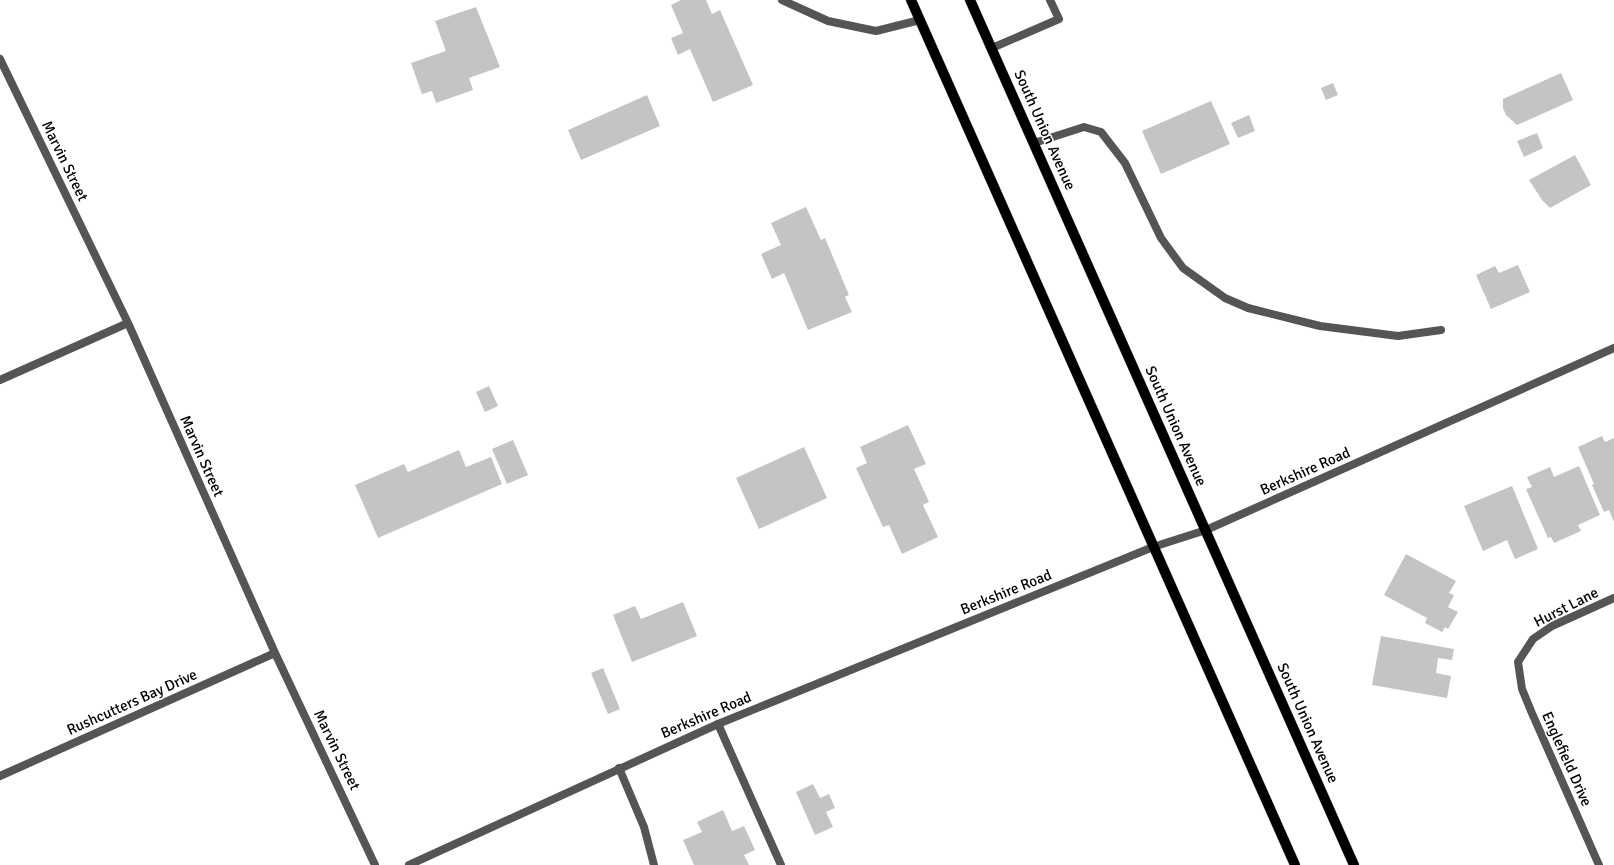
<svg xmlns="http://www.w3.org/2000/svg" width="1614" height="865" font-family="Signika,sans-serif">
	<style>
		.building { fill: #c4c4c4 }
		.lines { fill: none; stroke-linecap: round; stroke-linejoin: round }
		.primary-casing { stroke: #dbdbdb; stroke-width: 11 }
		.service { stroke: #555; stroke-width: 8 }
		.minor { stroke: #555; stroke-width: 8 }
		.tertiary { stroke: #555; stroke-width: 8 }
		.primary { stroke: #000; stroke-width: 10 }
		.labels { text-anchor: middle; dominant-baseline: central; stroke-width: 3; stroke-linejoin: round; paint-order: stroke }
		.street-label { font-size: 15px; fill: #000; stroke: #fff }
	</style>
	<rect width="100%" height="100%" fill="#fff"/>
	<path class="building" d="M681 0H706L712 14 720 10 753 85 713 102 690 49 678 55 671 38 683 33 671 5Z
		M476 7 500 67 469 78 473 90 436 103 432 91 422 94 411 63 446 51 435 21Z
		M1561 73 1573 100 1517 125 1506 115 1503 108V99Z
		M1333 83 1338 95 1326 100 1321 88Z
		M647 95 660 126 581 160 568 130Z
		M1211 101 1230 144 1161 174 1142 131Z
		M1249 115 1255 131 1238 138 1231 123Z
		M1537 133 1543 148 1524 157 1517 141Z
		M1575 155 1591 185 1550 208 1542 200 1529 180Z
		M806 207 821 240 825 238 849 295 845 297 852 312 808 330 784 273 772 279 761 254 781 245 771 223Z
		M1518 265 1530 292 1491 309 1476 275 1495 266 1499 273Z
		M489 386 498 406 485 412 476 392Z
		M908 425 926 464 914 469 929 502 923 505 938 537 902 554 889 525 883 527 856 468 867 463 860 447Z
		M1602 436 1605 442 1614 438V522L1609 510 1604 512 1592 485 1594 484 1578 447Z
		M513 440 528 475 507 484 492 449Z
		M804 447 827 498 759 529 736 478Z
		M459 450 466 467 491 457 502 484 378 538 355 485 404 464 408 472Z
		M1579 466 1600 515 1578 525 1581 531 1554 543 1551 537 1548 538 1526 489 1532 487 1527 477 1550 467 1554 477Z
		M1512 486 1538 549 1515 559 1507 540 1483 551 1464 506Z
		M1406 554 1456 581 1449 593 1454 595 1448 607 1458 612 1448 629 1445 627 1442 632 1425 623 1427 618 1384 595Z
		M683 602 697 636 632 662 613 615 635 606 641 619Z
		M1381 636 1454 649 1452 660 1438 658 1436 673 1451 676 1447 698 1372 685Z
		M603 668 620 709 608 714 591 673Z
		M813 784 820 798 829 794 835 808 826 812 833 827 815 835 796 792Z
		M723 810 732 831 744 826 755 850 744 855 749 865H694L683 840 702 832 697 822Z"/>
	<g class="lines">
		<g class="primary-casing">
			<path id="primary" d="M911 0 1295 865
				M970 0 1354 865"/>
		</g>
		<path class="service" d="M782 0 828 21 876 31 920 20
			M992 48 1059 19 1050 0
			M1034 143 1084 127 1101 132 1125 163 1161 238 1183 268 1225 298 1248 308 1320 326 1398 336 1441 330
			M718 724 781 865
			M619 768 644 827 654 865"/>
		<path class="minor" d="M0 59 128 323 275 653 375 865
			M0 380 128 323
			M1153 547 1206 530 1614 348
			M0 776 275 653
			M1599 865 1531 711 1522 689 1518 662 1533 639 1552 626 1614 598"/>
		<path class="tertiary" d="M409 865 718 724 1153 547"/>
		<use href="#primary" class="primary"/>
	</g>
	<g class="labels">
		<g class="street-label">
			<text transform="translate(1045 130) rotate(66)">South Union Avenue</text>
			<text transform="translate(65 161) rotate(64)">Marvin Street</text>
			<text transform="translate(1176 426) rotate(66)">South Union Avenue</text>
			<text transform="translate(202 456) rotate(66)">Marvin Street</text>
			<text transform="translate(1305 471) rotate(-24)">Berkshire Road</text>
			<text transform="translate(1006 592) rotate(-22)">Berkshire Road</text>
			<text transform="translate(1566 607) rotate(-27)">Hurst Lane</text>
			<text transform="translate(132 702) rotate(-24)">Rushcutters Bay Drive</text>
			<text transform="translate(706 715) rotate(-23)">Berkshire Road</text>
			<text transform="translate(1308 723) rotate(66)">South Union Avenue</text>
			<text transform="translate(337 750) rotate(64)">Marvin Street</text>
			<text transform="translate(1567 759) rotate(66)">Englefield Drive</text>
		</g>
	</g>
</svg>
